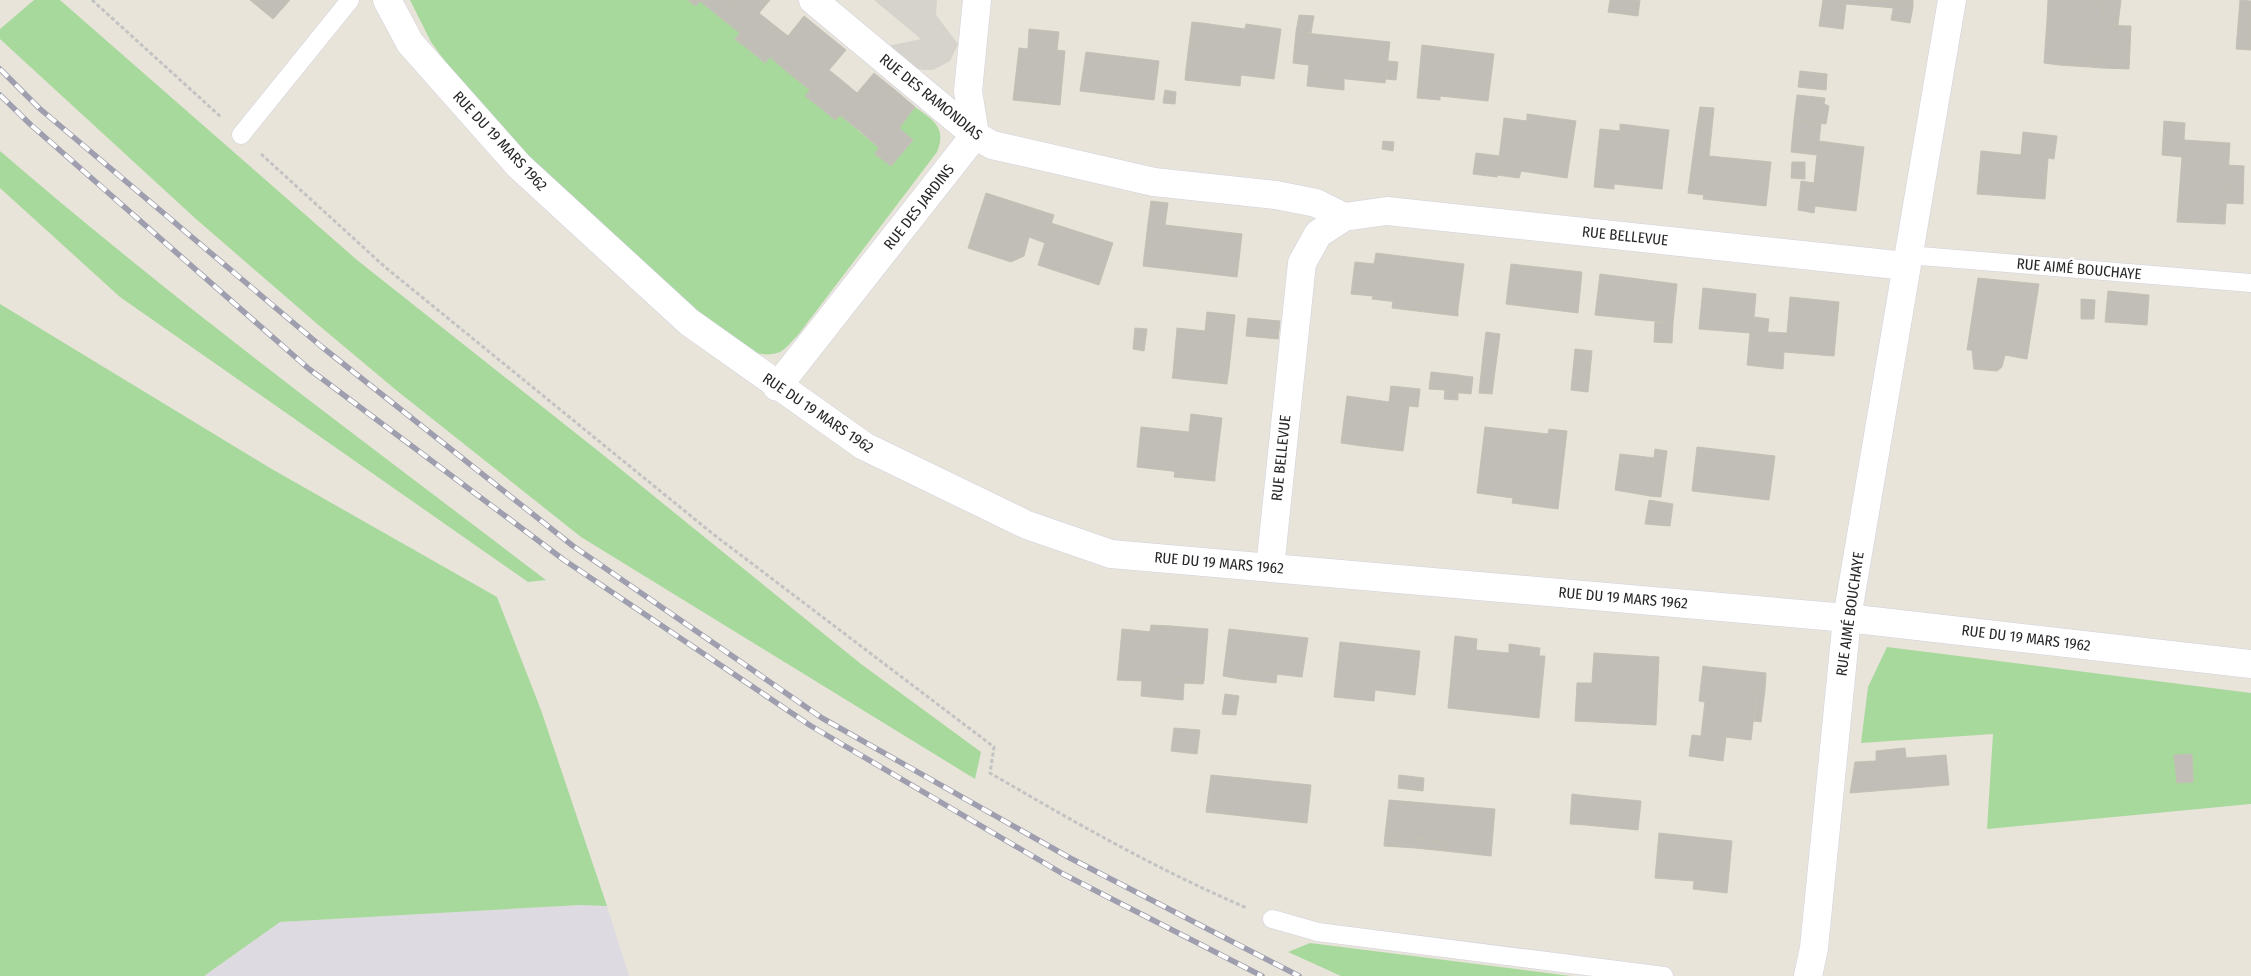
<svg xmlns="http://www.w3.org/2000/svg" width="2251" height="976" font-family="'Fira Sans Condensed',sans-serif">
	<style>
		.industrial { fill: #dddae1 }
		.green { fill: #a7d99c }
		.plaza { fill: #d5d3cc }
		.building { fill: #c0beb7; stroke: #c3c0b4 }
		.lines { fill: none; stroke-linecap: round; stroke-linejoin: round }
		.lane-casing { stroke: #d0d0de; stroke-width: 19 }
		.street-casing { stroke: #d0d0de; stroke-width: 29 }
		.path { stroke: #c3c3c3; stroke-width: 3; stroke-dasharray: 4 2.5; stroke-linecap: butt }
		.lane { stroke: #fff; stroke-width: 18 }
		.street { stroke: #fff; stroke-width: 28 }
		.rail-casing { stroke: #9e9eaf; stroke-width: 5.5 }
		.rail { stroke: #fff; stroke-width: 4; stroke-dasharray: 11; stroke-linecap: butt }
		.labels { text-anchor: middle; dominant-baseline: central; stroke-width: 4.5; stroke-linejoin: round; paint-order: stroke }
		.street-label { font-size: 15px; fill: #272727; stroke: #fff }
	</style>
	<rect width="100%" height="100%" fill="#e8e4da"/>
	<path class="industrial" d="M580 905 607 906 629 976H204L280 922Z"/>
	<path class="green" d="M34 0H60L357 260 602 454 861 664 981 752 975 779 581 537 396 390 322 328 196 219 0 39V29Z
		M410 0H688L696 6 700 1 740 33 736 39 765 63 770 57 810 90 806 96 835 120 840 115 879 148 875 154 891 166 913 140 899 128 915 107C933 120 947 127 937 152L798 335C793 340 786 349 780 352 758 361 735 343 718 332L524 153 453 72 431 42Z
		M0 151C175 302 362 440 546 580L528 582 120 297 0 188Z
		M0 304 270 468 497 597 541 710 607 906 580 905 280 922 204 976H0Z
		M1887 647 2251 693V804L1987 829 1993 734 1861 743 1868 687Z
		M1310 943 1571 976H1341L1288 952Z"/>
	<path class="plaza" d="M874 0H937L936 15 958 44 950 61 933 70H923L913 67 888 46 921 39Z"/>
	<path class="building" d="M250 0H290L273 19Z
		M688 0H736L721 18 700 1 696 6Z
		M736 0H770L759 13 774 25 752 52 735 39 740 33 721 18Z
		M1610 0H1640L1638 16 1608 12Z
		M1823 0H1913V7L1894 4V8L1846 4 1843 29 1819 26Z
		M2048 0H2103L2102 25 2131 26 2129 69 2102 68 2103 59H2090V67L2059 65 2062 21 2047 20Z
		M2103 0H2121L2118 25H2102Z
		M2240 0 2251 1V50L2236 49Z
		M1894 4 1913 7 1910 23 1891 20Z
		M1299 15 1314 16 1311 33 1296 32Z
		M804 16 825 33 791 75 770 57 765 63 752 52 774 25 788 36Z
		M2047 20 2062 21 2059 65 2044 63Z
		M1192 22 1202 23 1200 46 1189 45Z
		M1202 23 1245 29 1246 24 1281 29 1275 72 1242 69 1241 75 1186 69 1189 45 1200 46Z
		M1029 29 1059 32 1057 50 1065 51 1060 105 1013 100 1019 48 1028 49Z
		M1296 32 1390 42 1385 83 1308 75 1309 65 1293 63Z
		M825 33 846 50 829 70 844 82 822 109 805 96 810 90 791 75Z
		M1422 45 1494 54 1488 101 1440 96V100L1417 98Z
		M1086 52 1159 61 1154 100 1080 91Z
		M2090 59H2103L2102 68 2090 67Z
		M1388 61 1398 62 1396 80 1386 79Z
		M1186 69 1241 75 1240 86 1185 80Z
		M1242 69 1275 72 1274 79 1241 75Z
		M1800 71 1827 74 1826 90 1798 87Z
		M874 73 895 90 861 132 840 115 835 120 822 109 844 82 857 93Z
		M1308 75 1344 79V90L1307 86Z
		M895 90 915 107 899 128 913 140 891 166 875 154 879 148 861 132Z
		M1165 90 1176 92 1175 104 1163 103Z
		M1797 95 1825 98 1824 104 1829 106 1826 124 1794 120Z
		M1700 107 1714 108 1712 128 1697 126Z
		M1527 114 1576 121 1567 178 1521 171 1519 178 1497 175 1504 118 1527 121Z
		M1794 120 1821 124 1819 141 1864 147 1856 211 1815 206 1814 213 1798 210 1801 181 1814 183 1817 155 1791 152Z
		M2164 121 2185 123 2184 140 2230 143 2225 224 2177 222 2182 157 2162 155Z
		M1620 124 1669 130 1662 189 1614 184V189L1594 187 1600 129 1620 131Z
		M1697 126 1712 128 1709 156 1771 162 1766 206 1703 199 1704 195 1688 193Z
		M2023 132 2057 136 2054 159 2048 158 2045 199 1977 194 1981 151 2021 155Z
		M1383 141 1394 142 1393 151 1382 149Z
		M1476 153 1500 156 1497 177 1473 174Z
		M1792 162H1805V179L1791 178Z
		M2228 165 2244 166 2243 204 2226 203Z
		M986 193 1054 215 1045 243 1029 237 1024 256 1011 262 968 248Z
		M1151 201 1168 203 1165 225 1148 223Z
		M1051 223 1113 243 1099 285 1038 265Z
		M1148 223 1242 234 1238 269 1203 265V273L1143 266Z
		M1376 253 1464 264 1458 309 1372 299 1373 296 1351 294 1355 262 1374 264Z
		M1511 264 1582 272 1578 313 1506 304Z
		M1203 265 1238 269 1237 277 1203 273Z
		M1600 274 1677 284 1673 323 1595 315Z
		M1978 278 2039 284 2027 359 2005 355 2002 367 1997 371 1974 369 1972 350H1967Z
		M1703 288 1756 294 1754 317 1769 319 1764 367 1747 365 1750 333 1699 329Z
		M2108 291 2149 295 2147 325 2105 322Z
		M1790 297 1839 302 1834 356 1784 352 1783 369 1764 367 1767 332 1787 333Z
		M2081 299 2095 300 2094 319H2081Z
		M1393 301 1458 309V316L1392 308Z
		M1207 312 1235 315 1229 370 1203 367 1201 375 1173 373 1177 328 1205 331Z
		M1248 318 1280 321 1278 339 1246 336Z
		M1655 322 1673 323 1672 343 1654 342Z
		M1135 328 1147 329 1144 351 1133 349Z
		M1486 332 1500 334 1497 356 1483 355Z
		M1575 349 1592 351 1588 392 1571 390Z
		M1483 355 1497 356 1492 394 1479 393Z
		M1203 367 1229 370 1227 382 1200 379Z
		M1431 372 1458 375 1456 393H1458V400L1444 399 1445 390 1429 389Z
		M1173 373 1201 375 1200 379 1227 382V384L1172 378Z
		M1458 375 1464 376 1462 393H1456Z
		M1464 376 1473 377 1471 394 1462 393Z
		M1391 386 1420 389 1418 407 1409 406 1404 444 1363 440 1362 446 1341 443 1347 396 1389 402Z
		M1191 414 1222 418 1215 476 1137 467 1141 427 1189 432Z
		M1485 427 1548 434 1549 429 1567 431 1558 509 1512 503 1513 498 1477 493Z
		M1363 440 1404 444 1403 451 1362 446Z
		M1697 447 1775 456 1769 500 1692 491Z
		M1655 449 1667 451 1661 497 1650 496Z
		M1620 454 1655 458 1650 496 1615 490Z
		M1175 471 1215 476V481L1174 477Z
		M1649 500 1673 504 1670 526 1645 524Z
		M1151 625 1171 626V634L1150 632Z
		M1171 626 1208 629 1204 681 1118 674 1122 629 1171 634Z
		M1229 629 1308 638 1302 677 1241 670 1240 679 1223 676Z
		M1455 636 1477 639 1476 650 1509 653V644L1540 648 1539 656H1545L1539 718 1448 708Z
		M1340 642 1420 651 1415 695 1375 690 1374 701 1334 697Z
		M1594 653 1659 657 1656 725 1575 721 1577 683H1592Z
		M1703 666 1709 667 1705 702 1699 701Z
		M1709 667 1766 673 1765 690H1757L1751 740 1726 737 1723 761 1689 756 1692 735 1701 736Z
		M1241 670 1277 674 1276 683 1240 679Z
		M1118 674 1204 681 1203 684 1184 683 1183 700 1141 696 1142 681 1117 680Z
		M1757 690H1765L1761 722 1754 721Z
		M1225 694 1239 696 1236 715 1222 714Z
		M1174 728 1200 730 1197 754 1171 751Z
		M1905 748 1906 758 1946 755 1949 785 1850 793 1855 762 1876 761V751Z
		M2192 754 2193 782 2177 783 2174 755Z
		M1211 775 1311 785 1307 823 1206 812Z
		M1399 775 1424 778 1423 791 1398 788Z
		M1572 794 1588 796 1586 825 1570 824Z
		M1588 796 1641 801 1638 830 1586 825Z
		M1389 800 1495 809 1491 856 1445 851 1446 842 1385 835Z
		M1659 833 1732 841 1727 893 1693 889 1694 881 1655 878Z
		M1385 835 1417 839 1415 848 1384 846Z
		M1417 839 1446 842 1445 851 1415 848Z"/>
	<g class="lines">
		<g class="lane-casing">
			<path id="lane" d="M241 135 350 0
				M1908 255 2251 283
				M1272 919 1318 932 1664 976"/>
		</g>
		<g class="street-casing">
			<path id="street" d="M387 0 410 43 519 166 689 322 864 446 1027 525 1111 554 1847 618 2251 664
				M813 0 975 135 992 145 1154 182 1276 195 1316 203 1344 217
				M777 387 975 135 968 91 977 0
				M1270 568 1302 263 1318 234 1344 217 1387 211 1906 266
				M1808 976 1814 948 1847 618 1952 0"/>
		</g>
		<path class="path" d="M92 0 221 117
			M261 154 385 267 713 534 994 747 990 773C1074 822 1158 870 1247 908"/>
		<use href="#lane" class="lane"/>
		<use href="#street" class="street"/>
		<g class="rail-casing">
			<path id="rail" d="M0 69 39 108 322 347 573 546 822 718 1070 858 1299 976
				M0 95 31 125 309 369 564 560 811 726 1063 874 1262 976"/>
		</g>
		<use href="#rail" class="rail"/>
	</g>
	<g class="labels">
		<g class="street-label">
			<text transform="translate(931 97) rotate(39)">RUE DES RAMONDIAS</text>
			<text transform="translate(500 141) rotate(47)">RUE DU 19 MARS 1962</text>
			<text transform="translate(919 207) rotate(-52)">RUE DES JARDINS</text>
			<text transform="translate(1625 236) rotate(6)">RUE BELLEVUE</text>
			<text transform="translate(2079 269) rotate(5)">RUE AIMÉ BOUCHAYE</text>
			<text transform="translate(818 413) rotate(34)">RUE DU 19 MARS 1962</text>
			<text transform="translate(1281 458) rotate(-84)">RUE BELLEVUE</text>
			<text transform="translate(1219 563) rotate(5)">RUE DU 19 MARS 1962</text>
			<text transform="translate(1623 598) rotate(5)">RUE DU 19 MARS 1962</text>
			<text transform="translate(1850 614) rotate(-82)">RUE AIMÉ BOUCHAYE</text>
			<text transform="translate(2026 638) rotate(7)">RUE DU 19 MARS 1962</text>
		</g>
	</g>
</svg>
